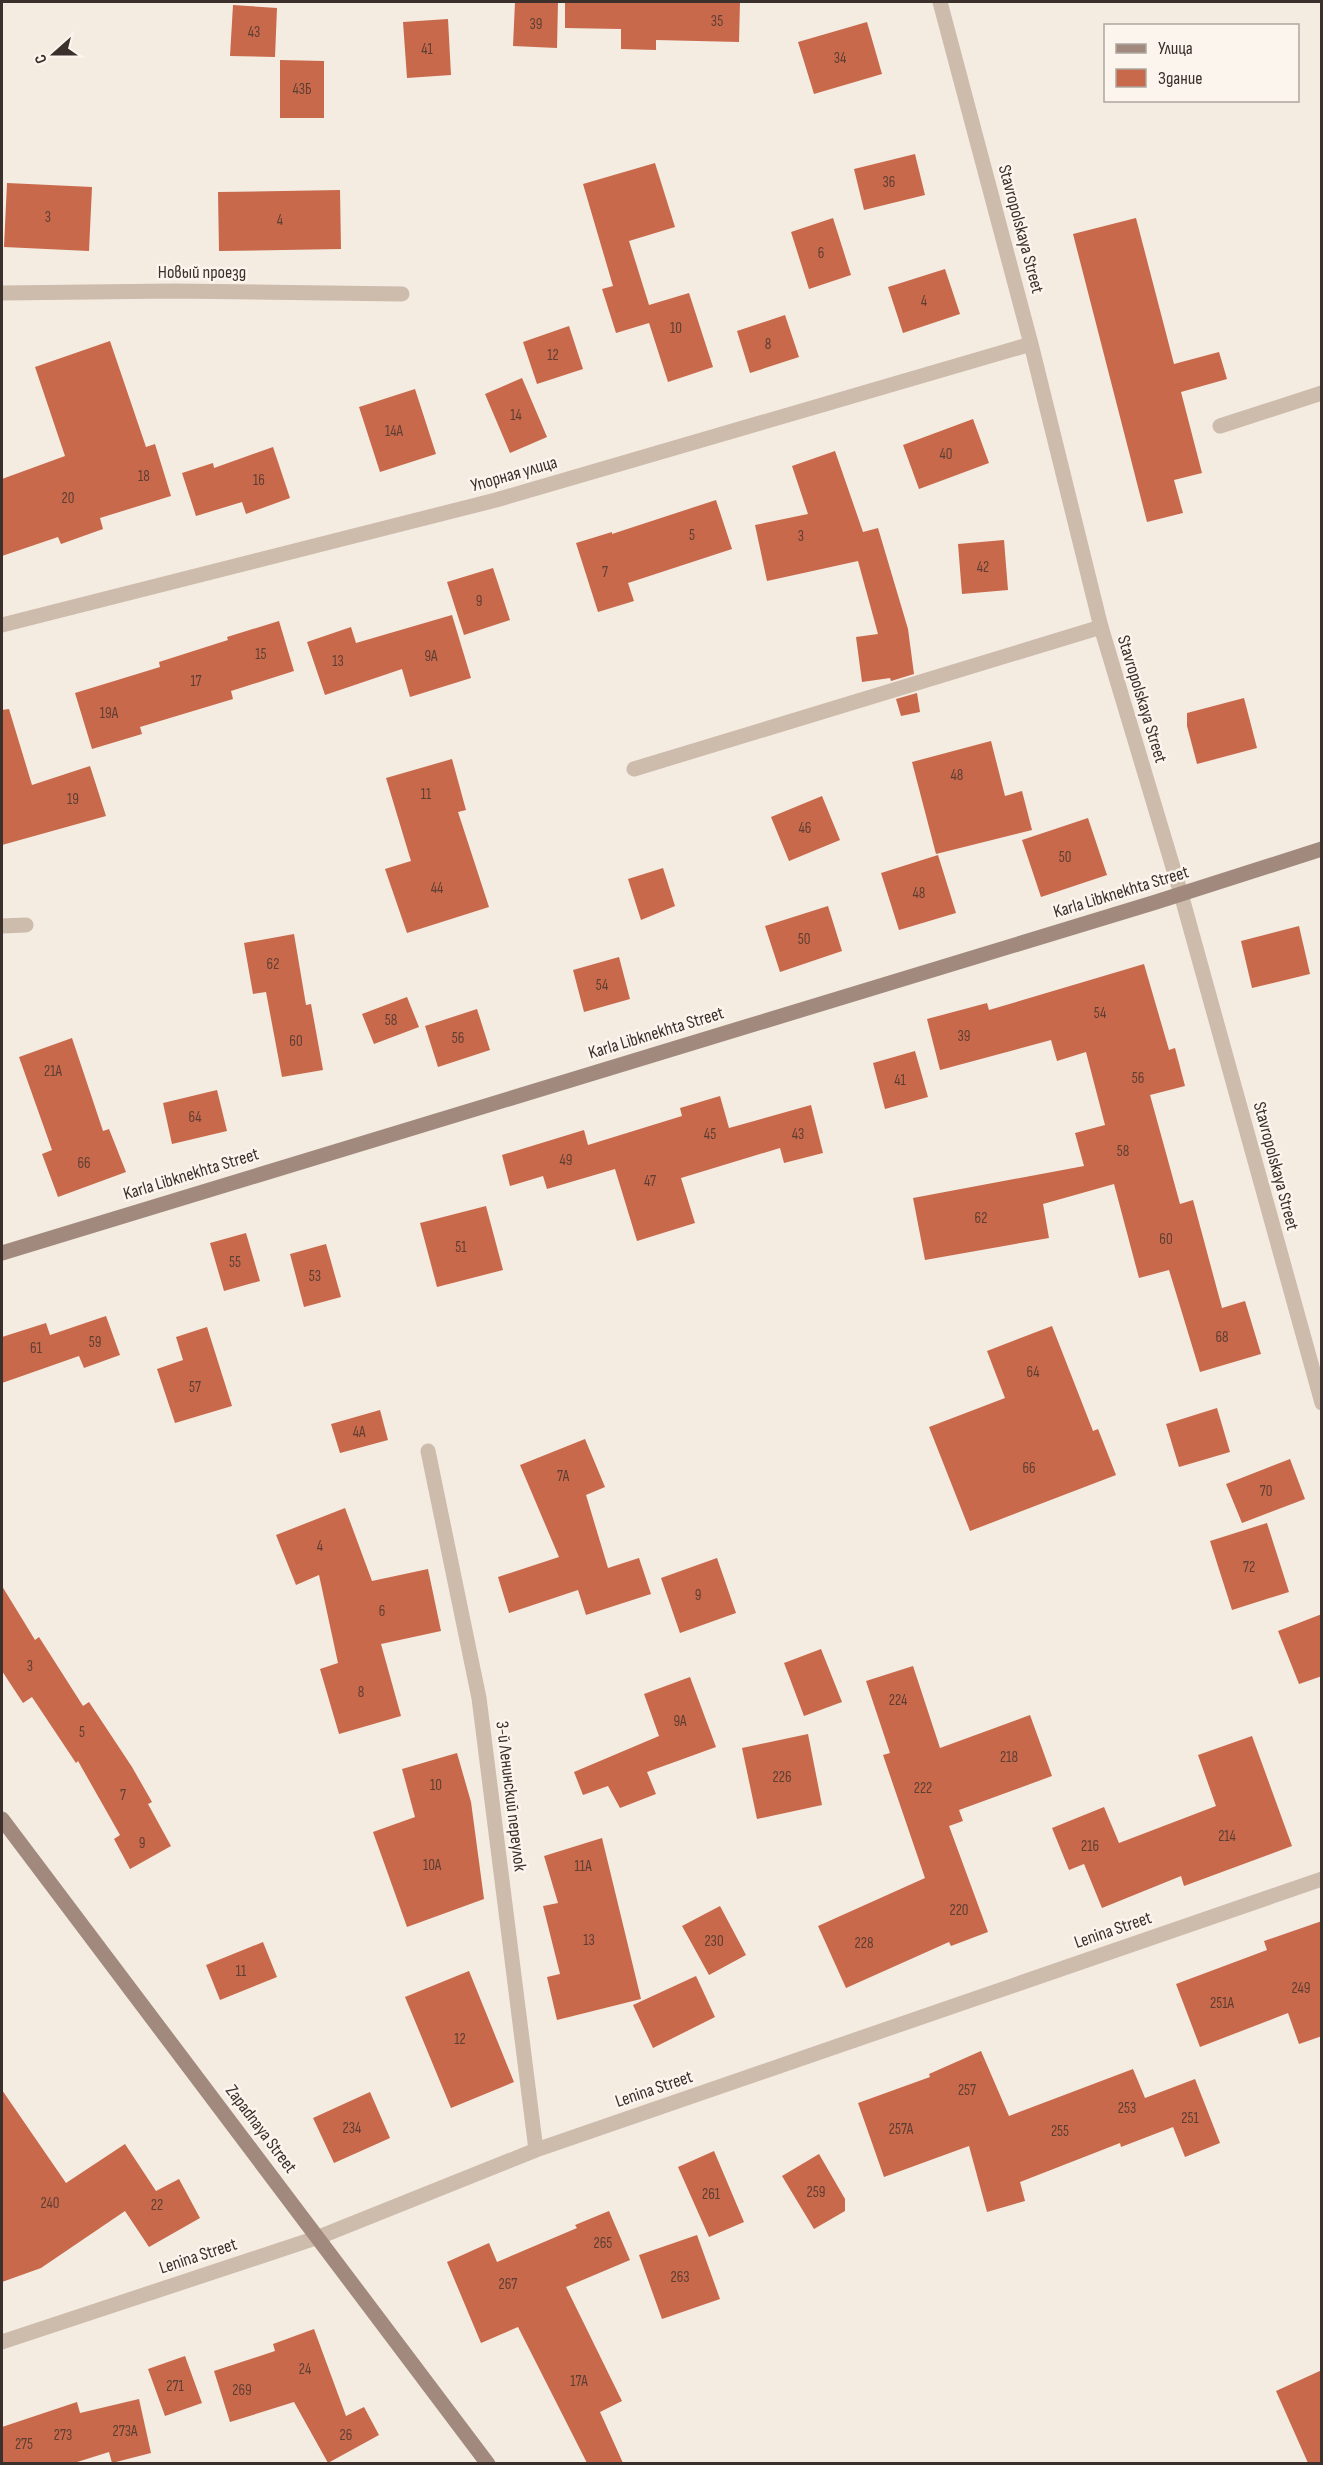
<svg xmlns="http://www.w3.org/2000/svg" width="1323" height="2465" font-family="'Sofia Sans Condensed',sans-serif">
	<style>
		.building { fill: #c8694b }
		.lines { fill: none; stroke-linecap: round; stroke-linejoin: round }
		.service { stroke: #cdbbac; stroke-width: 15 }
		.minor { stroke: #cdbbac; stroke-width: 15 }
		.secondary { stroke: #a18a7d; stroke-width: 15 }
		.labels { text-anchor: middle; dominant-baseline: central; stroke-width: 5; stroke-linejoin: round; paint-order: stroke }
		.number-label { font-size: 15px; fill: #5e3e33 }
		.street-label { font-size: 18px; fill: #3b302b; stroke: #fbf5ee }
	</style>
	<rect width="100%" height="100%" fill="#f4ebe1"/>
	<path class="building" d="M515 2H558L557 48 513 46Z
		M565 2H740L739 42 656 40V50L621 49V29L565 28Z
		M233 5 277 8 275 57 230 56Z
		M448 19 451 75 407 78 403 22Z
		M867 22 882 74 814 94 798 42Z
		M280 60 324 61V118H280Z
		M915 154 925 195 864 210 854 169Z
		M655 163 675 227 629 241 649 305 689 293 713 367 668 382 649 323 616 333 602 289 613 286 583 184Z
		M7 183 92 187 89 251 4 247Z
		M340 190 341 249 219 251 218 192Z
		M833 218 851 275 809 289 791 232Z
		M1136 218 1174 364 1219 352 1227 379 1181 392 1202 473 1174 480 1183 513 1147 522 1073 234Z
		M945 269 960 314 903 333 888 287Z
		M785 315 799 357 750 373 737 331Z
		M569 326 583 369 537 384 523 342Z
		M110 341 146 447 155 444 171 496 100 518 103 529 61 544 58 537 2 556V479L65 456 35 367Z
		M522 378 547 437 510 453 485 394Z
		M415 389 436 454 380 472 359 407Z
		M973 419 989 463 919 489 903 445Z
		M273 447 290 498 246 514 242 502 196 516 182 473 213 463 214 468Z
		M835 451 863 532 878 528 908 629 914 674 891 681 890 678 862 682 856 637 878 634 858 561 767 581 755 525 808 514 792 466Z
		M716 500 732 549 628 583 634 601 598 612 576 543 612 532V534Z
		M1004 540 1008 590 962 594 958 544Z
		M493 568 510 620 464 635 447 582Z
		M452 615 471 678 410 697 402 669 325 695 307 642 351 627 356 643Z
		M279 621 294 671 231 691 233 699 140 727 142 734 92 749 75 693 160 667 159 662 228 640 227 637Z
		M917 693 920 712 901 716 896 699Z
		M1244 698 1257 748 1197 764 1187 726V713Z
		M9 709 32 785 90 766 106 816 2 845V710Z
		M991 741 1005 796 1022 791 1032 830 936 854 912 762Z
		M452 759 466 810 458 812 489 907 407 933 385 869 411 861 386 778Z
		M822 796 840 840 789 861 771 817Z
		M1088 818 1107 875 1041 897 1022 840Z
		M938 855 956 913 899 930 881 873Z
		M663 868 675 906 641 920 628 879Z
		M828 906 842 951 780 972 765 926Z
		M1299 926 1310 974 1252 988 1241 941Z
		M294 934 306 1005 311 1004 323 1070 282 1077 266 992 253 994 244 943Z
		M619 957 630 999 584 1012 573 970Z
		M1144 964 1169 1050 1175 1048 1185 1086 1150 1095 1180 1204 1193 1200 1222 1308 1245 1301 1261 1354 1200 1372 1169 1270 1139 1278 1114 1184 1043 1204 1049 1238 925 1260 913 1198 1084 1166 1075 1133 1105 1125 1086 1052 1057 1061 1051 1040 940 1070 927 1019 987 1003 989 1010Z
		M407 997 419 1027 374 1044 362 1014Z
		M477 1009 490 1050 438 1067 425 1026Z
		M72 1038 103 1131 109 1129 126 1172 58 1197 42 1154 52 1150 19 1057Z
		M915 1051 928 1097 885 1109 873 1063Z
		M217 1090 227 1131 172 1144 163 1103Z
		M720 1096 729 1128 811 1105 823 1153 784 1163 780 1148 681 1178 695 1223 637 1241 615 1169 547 1189 543 1176 510 1186 502 1155 584 1130 588 1145 682 1116 680 1108Z
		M486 1206 503 1270 437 1287 420 1223Z
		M246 1233 260 1281 224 1291 210 1243Z
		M326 1244 341 1297 304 1307 290 1254Z
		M106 1316 120 1355 84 1368 79 1356 2 1383V1337L46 1323 50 1335Z
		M1052 1326 1093 1431 1098 1429 1116 1475 970 1531 929 1427 1005 1398 987 1351Z
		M207 1327 232 1406 175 1423 157 1369 183 1360 176 1337Z
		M1217 1408 1230 1452 1179 1467 1166 1424Z
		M380 1410 388 1440 340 1453 331 1424Z
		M585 1439 605 1487 586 1495 608 1568 639 1558 651 1594 586 1615 578 1590 509 1613 498 1577 559 1557 520 1465Z
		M1290 1459 1305 1499 1242 1523 1226 1484Z
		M345 1508 372 1581 428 1569 441 1631 381 1644 401 1716 339 1734 320 1669 338 1663 319 1575 296 1585 276 1535Z
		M1267 1523 1289 1592 1232 1610 1210 1541Z
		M717 1558 736 1613 680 1633 661 1578Z
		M2 1586 35 1640 39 1637 83 1706 89 1702 132 1767 152 1802 148 1804 171 1846 130 1869 114 1839 120 1835 78 1761 76 1763 32 1697 23 1703 2 1671Z
		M1322 1614V1676L1299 1684 1278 1631Z
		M821 1649 842 1702 804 1716 784 1663Z
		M913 1666 940 1748 1030 1715 1052 1776 959 1810 963 1821 949 1826 988 1932 951 1946 949 1942 846 1988 818 1926 925 1878 883 1755 890 1753 866 1681Z
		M690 1677 716 1747 647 1772 656 1794 620 1808 608 1786 583 1795 574 1772 659 1736 644 1694Z
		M808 1734 822 1805 757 1819 742 1748Z
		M1252 1736 1292 1846 1184 1886 1181 1876 1102 1908 1084 1864 1069 1870 1052 1828 1104 1807 1119 1843 1216 1806 1198 1755Z
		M457 1753 471 1802 484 1899 407 1927 373 1832 415 1817 402 1769Z
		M602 1838 641 1999 557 2020 547 1977 560 1974 543 1906 558 1903 544 1856Z
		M720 1906 746 1955 709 1975 682 1926Z
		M1322 1921V2036L1299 2044 1288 2013 1200 2047 1176 1984 1267 1950 1264 1941Z
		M263 1942 277 1977 220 2000 206 1965Z
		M469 1971 514 2082 451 2108 405 1997Z
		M696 1976 715 2017 653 2048 633 2005Z
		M981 2051 1009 2116 1133 2069 1145 2098 1195 2079 1220 2143 1185 2157 1173 2127 1121 2147 1120 2143 1020 2182 1025 2201 987 2212 969 2146 884 2177 858 2103 930 2077 929 2074Z
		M2 2090 66 2183 125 2144 156 2191 179 2179 200 2218 149 2247 125 2211 41 2268 2 2282Z
		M370 2092 390 2138 334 2163 313 2118Z
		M714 2151 744 2222 709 2237 678 2167Z
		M819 2154 845 2199V2211L814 2229 782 2176Z
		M609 2211 630 2260 566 2287 622 2401 600 2412 623 2463H587L518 2327 481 2343 447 2262 489 2243 497 2262 577 2228 575 2225Z
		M697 2235 720 2299 662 2319 639 2255Z
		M314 2329 346 2416 364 2407 379 2435 328 2463 294 2402 230 2422 214 2371 275 2351 273 2344Z
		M185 2356 202 2403 165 2416 148 2369Z
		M1322 2370V2463H1308L1276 2391Z
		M139 2399 151 2453 112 2463 109 2452 74 2463H2V2427L77 2402 80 2413Z"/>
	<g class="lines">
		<path class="service" d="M1220 426 1322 393
			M634 769 1101 627
			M2 926 26 925"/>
		<path class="minor" d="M940 2 1031 344 1101 627 1181 894 1322 1403
			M2 293 174 291 402 294
			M2 625 496 500 1031 344
			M428 1451 479 1698 536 2150
			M2 2342 319 2237 536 2150 1322 1879"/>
		<path class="secondary" d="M2 1253 1156 902 1322 849
			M2 1819 488 2464"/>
	</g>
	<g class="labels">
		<g class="number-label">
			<text x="717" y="21">35</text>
			<text x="536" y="24">39</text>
			<text x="254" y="32">43</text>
			<text x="427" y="49">41</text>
			<text x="840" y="58">34</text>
			<text x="302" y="89">43Б</text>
			<text x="889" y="182">36</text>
			<text x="48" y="217">3</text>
			<text x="280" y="220">4</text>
			<text x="821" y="253">6</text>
			<text x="924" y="301">4</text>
			<text x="676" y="328">10</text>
			<text x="768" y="344">8</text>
			<text x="553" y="355">12</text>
			<text x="516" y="415">14</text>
			<text x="394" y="431">14А</text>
			<text x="946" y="454">40</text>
			<text x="144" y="476">18</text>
			<text x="259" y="480">16</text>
			<text x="68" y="498">20</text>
			<text x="692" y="535">5</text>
			<text x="801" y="536">3</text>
			<text x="983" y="567">42</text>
			<text x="605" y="572">7</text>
			<text x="479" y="601">9</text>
			<text x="261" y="654">15</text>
			<text x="431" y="656">9А</text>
			<text x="338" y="661">13</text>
			<text x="196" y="681">17</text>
			<text x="109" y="713">19А</text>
			<text x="957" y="775">48</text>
			<text x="426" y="794">11</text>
			<text x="73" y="799">19</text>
			<text x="805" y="828">46</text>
			<text x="1065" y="857">50</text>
			<text x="437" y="888">44</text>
			<text x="919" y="893">48</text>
			<text x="804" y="939">50</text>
			<text x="273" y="964">62</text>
			<text x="602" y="985">54</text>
			<text x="1100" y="1013">54</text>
			<text x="391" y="1020">58</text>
			<text x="964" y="1036">39</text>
			<text x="458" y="1038">56</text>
			<text x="296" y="1041">60</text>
			<text x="53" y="1071">21А</text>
			<text x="1138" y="1078">56</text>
			<text x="900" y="1080">41</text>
			<text x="195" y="1117">64</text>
			<text x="710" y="1134">45</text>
			<text x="798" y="1134">43</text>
			<text x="1123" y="1151">58</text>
			<text x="566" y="1160">49</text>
			<text x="84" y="1163">66</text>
			<text x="650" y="1181">47</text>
			<text x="981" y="1218">62</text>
			<text x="1166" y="1239">60</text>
			<text x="461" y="1247">51</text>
			<text x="235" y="1262">55</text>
			<text x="315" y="1276">53</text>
			<text x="1222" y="1337">68</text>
			<text x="95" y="1342">59</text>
			<text x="36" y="1348">61</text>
			<text x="1033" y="1372">64</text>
			<text x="195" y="1387">57</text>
			<text x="359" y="1432">4А</text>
			<text x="1029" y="1468">66</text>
			<text x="563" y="1476">7А</text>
			<text x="1266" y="1491">70</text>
			<text x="320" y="1546">4</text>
			<text x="1249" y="1567">72</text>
			<text x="698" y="1595">9</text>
			<text x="382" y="1611">6</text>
			<text x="30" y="1666">3</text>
			<text x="361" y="1692">8</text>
			<text x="898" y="1700">224</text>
			<text x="680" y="1721">9А</text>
			<text x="82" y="1732">5</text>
			<text x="1009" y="1757">218</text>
			<text x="782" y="1777">226</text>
			<text x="436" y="1785">10</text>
			<text x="923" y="1788">222</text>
			<text x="123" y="1795">7</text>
			<text x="1227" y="1836">214</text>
			<text x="142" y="1843">9</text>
			<text x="1090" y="1846">216</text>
			<text x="432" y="1865">10А</text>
			<text x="583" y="1866">11А</text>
			<text x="959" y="1910">220</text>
			<text x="589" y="1940">13</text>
			<text x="714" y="1941">230</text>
			<text x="864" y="1943">228</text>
			<text x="241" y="1971">11</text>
			<text x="1301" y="1988">249</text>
			<text x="1222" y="2003">251А</text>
			<text x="460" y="2039">12</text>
			<text x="967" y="2090">257</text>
			<text x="1127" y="2108">253</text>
			<text x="1190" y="2118">251</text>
			<text x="352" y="2128">234</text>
			<text x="901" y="2129">257А</text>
			<text x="1060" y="2131">255</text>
			<text x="816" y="2192">259</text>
			<text x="711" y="2194">261</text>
			<text x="50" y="2203">240</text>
			<text x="157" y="2205">22</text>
			<text x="603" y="2243">265</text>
			<text x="680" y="2277">263</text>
			<text x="508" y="2284">267</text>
			<text x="305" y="2369">24</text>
			<text x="579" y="2381">17А</text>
			<text x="175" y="2386">271</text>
			<text x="242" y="2390">269</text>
			<text x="125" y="2431">273А</text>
			<text x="63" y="2435">273</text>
			<text x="346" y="2435">26</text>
			<text x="24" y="2444">275</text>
		</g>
		<g class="street-label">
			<text transform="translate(1021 229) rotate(75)">Stavropolskaya Street</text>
			<text x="202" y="272">Новый проезд</text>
			<text transform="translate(514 474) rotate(-16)">Упорная улица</text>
			<text transform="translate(1142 699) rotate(73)">Stavropolskaya Street</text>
			<text transform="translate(1121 892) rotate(-17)">Karla Libknekhta Street</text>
			<text transform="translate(656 1033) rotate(-17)">Karla Libknekhta Street</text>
			<text transform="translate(1276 1166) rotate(75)">Stavropolskaya Street</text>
			<text transform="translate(191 1174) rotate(-17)">Karla Libknekhta Street</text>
			<text transform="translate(511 1796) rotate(83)">3-й Ленинский переулок</text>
			<text transform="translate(1113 1930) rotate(-19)">Lenina Street</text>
			<text transform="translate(654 2089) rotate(-19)">Lenina Street</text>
			<text transform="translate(261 2129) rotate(53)">Zapadnaya Street</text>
			<text transform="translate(198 2256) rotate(-18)">Lenina Street</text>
		</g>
	</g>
	<rect width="1323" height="2465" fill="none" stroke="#3b302b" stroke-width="6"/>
	<rect x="1104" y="24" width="195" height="78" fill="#fbf5ee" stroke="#aea6a0" stroke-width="1.5"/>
	<rect x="1116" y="44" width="30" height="9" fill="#a18a7d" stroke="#aea6a0" stroke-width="1.5"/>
	<text x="1158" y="54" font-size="18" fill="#3b302b">Улица</text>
	<rect x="1116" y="69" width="30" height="18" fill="#c8694b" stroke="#aea6a0" stroke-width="1.5"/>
	<text x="1158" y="84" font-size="18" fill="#3b302b">Здание</text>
	<g transform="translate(54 54) rotate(249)" stroke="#fbf5ee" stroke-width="4.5" paint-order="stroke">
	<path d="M0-4.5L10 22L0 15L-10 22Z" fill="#3b302b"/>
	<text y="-9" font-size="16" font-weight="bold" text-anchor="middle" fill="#3b302b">С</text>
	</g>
</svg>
